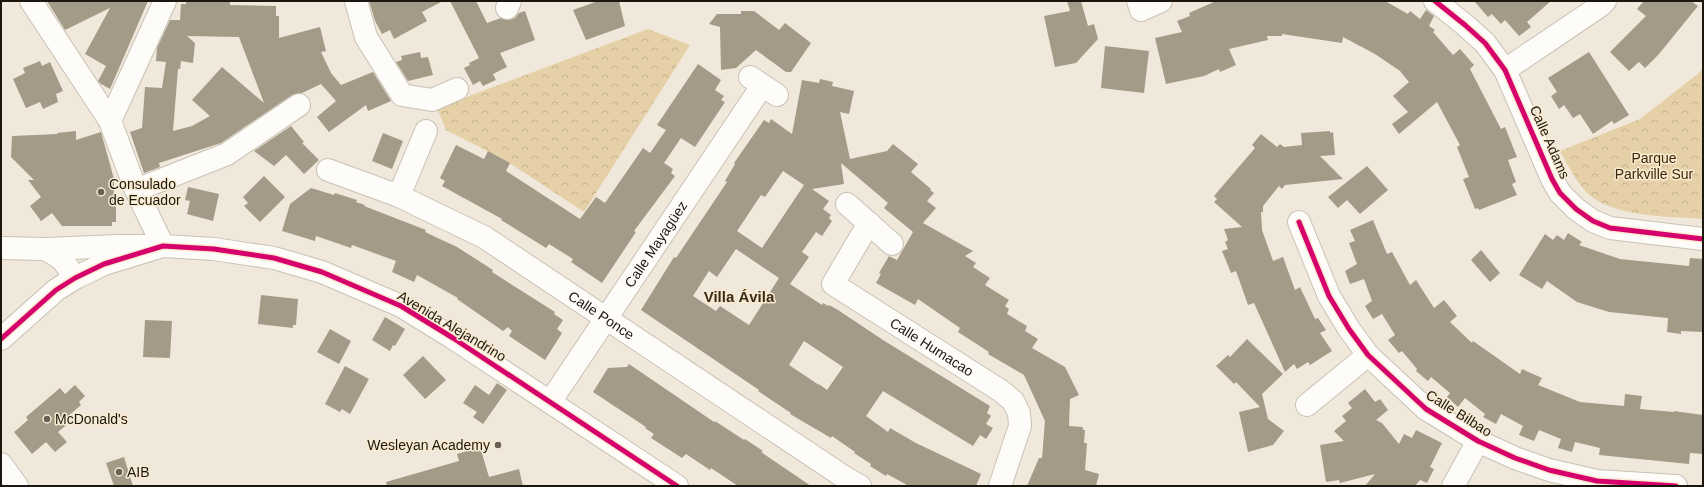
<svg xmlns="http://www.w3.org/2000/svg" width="1704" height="487" font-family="Helvetica,sans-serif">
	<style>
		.park { fill: url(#park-crowns) }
		.building { fill: #a49a88; fill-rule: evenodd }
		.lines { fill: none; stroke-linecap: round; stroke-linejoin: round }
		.minor-casing { stroke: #c8c2b6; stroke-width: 24 }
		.major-casing { stroke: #c8c2b6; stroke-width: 24 }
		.minor { stroke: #fdfcf9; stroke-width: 22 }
		.major { stroke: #fdfcf9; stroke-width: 22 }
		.cycleway-casing { stroke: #f9ead1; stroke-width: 8 }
		.cycleway { stroke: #d6006c; stroke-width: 5 }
		.poi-dot { fill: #666055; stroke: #f9ead1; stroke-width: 1.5 }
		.labels { text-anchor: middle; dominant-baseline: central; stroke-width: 3; stroke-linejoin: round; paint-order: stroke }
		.street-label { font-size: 14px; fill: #1c170e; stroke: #f9ead1 }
		.park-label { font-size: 14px; fill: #3b2a05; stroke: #f9ead1 }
		.poi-label { font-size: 14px; fill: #1c170e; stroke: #f9ead1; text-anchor: start }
		.neighbourhood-label { font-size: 15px; font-weight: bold; fill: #372c17; stroke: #f9ead1 }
	</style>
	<defs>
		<pattern id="park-crowns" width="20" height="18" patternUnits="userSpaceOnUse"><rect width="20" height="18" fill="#e6d0a8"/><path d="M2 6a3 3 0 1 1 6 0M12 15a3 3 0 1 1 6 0" fill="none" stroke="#c5b28f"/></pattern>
	</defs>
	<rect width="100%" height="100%" fill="#f0e8da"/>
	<path class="park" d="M648 29 690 45 584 212 505 160 446 130 437 108Z
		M1703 68V219C1668 216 1613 218 1586 192 1575 180 1568 165 1560 151L1640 119 1699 73Z"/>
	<path class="building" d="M47 1H148L110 89 101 84 98 81 106 66 85 54 110 8 65 30Z
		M186 1H230V5L276 6V16H279V38L320 27 326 51 321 52 331 73 341 85 373 72 391 101 368 111 366 105 329 132 317 117 336 101 321 84 302 93 292 95 221 143 159 163 160 167 144 173 130 132 142 128 145 87 162 88 166 62 156 61 157 48 170 20H180L181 4H186ZM187 36 239 37 264 103 222 67 192 100 210 116 192 126 173 131 178 69H180L181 61 193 63 195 43Z
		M369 1H443L422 12 427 21 394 39 390 30 382 34 375 21Z
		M450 1H476L487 23 501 18 509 20 515 18 519 13 525 11 535 40 500 53 507 67 493 74 496 80 483 86 480 81 473 85 464 68 470 65 469 63 479 58Z
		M598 1H619L625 26 586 40 573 10Z
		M1067 1H1081L1088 26 1094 24 1098 39 1076 63 1055 67 1044 16 1070 11Z
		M1216 1H1385L1408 14 1410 11 1420 19 1426 10 1434 16 1429 26 1435 30 1433 32 1453 55 1460 49 1474 65 1470 69 1501 129 1505 127 1517 157 1508 160 1516 182 1512 184 1517 195 1479 210 1478 208 1475 209 1463 179 1469 177 1457 147 1460 145 1437 102 1399 134 1392 124 1408 112 1393 96 1409 82 1400 71 1375 54 1343 37 1342 43 1282 34V36H1267L1268 40 1229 49 1236 65 1220 72 1219 69 1204 76 1166 84 1155 38 1182 32 1177 21 1190 16 1189 13Z
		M1474 1H1551L1527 22 1531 27 1519 36 1505 20 1501 24 1492 14 1488 17Z
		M1644 1H1691L1698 6 1659 54 1645 68 1639 62 1629 71 1610 52 1646 16 1637 9Z
		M741 11H754L779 30 785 23 811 43 791 72H786L756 50 736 68 721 70 720 27 709 24 717 14H741Z
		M1105 46 1149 51 1144 93 1101 88Z
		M420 52 421 58 428 57 433 75 408 81 396 62 402 60 401 56Z
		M1589 52 1629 115 1614 124 1612 121 1593 134 1580 114 1573 118 1564 105 1559 109 1551 96 1557 92 1548 78Z
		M40 61 42 66 50 62 63 91 56 94 58 102 43 109 40 102 26 108 13 79 25 73 23 68Z
		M698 64 721 80 715 90 724 96 721 100 725 102 695 147 681 138 664 163 673 169 671 173 675 176 634 231 636 232 602 283 571 262 573 259 549 244 546 248 501 220 502 219 442 186 445 181 440 178 456 145 484 159 488 151 510 163 506 171 580 219 596 197 605 203 643 148 650 153 666 130 657 125Z
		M820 79 833 82 832 86 854 91 849 114 840 112 850 159 887 151 893 144 918 164 911 172 931 189 930 190 934 193 927 201 936 208 923 223 973 251 965 256 976 263 973 267 990 278 985 285 1009 300 1005 306 1009 309 1007 314 1027 326 1025 331 1038 339 1032 348 1065 367 1079 395 1070 399 1069 426 1083 427V430H1085L1084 443H1087L1085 470 1099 474 1096 486H1027L1039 458H1042L1045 421 1024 375 988 354 989 352 958 332 960 328 918 299 915 305 876 283 881 274 879 273 889 256 897 260 913 232 884 208 888 203 841 163 844 184 812 189 829 201 823 209 831 215 829 218 832 221 822 236 816 232 802 252 809 257 790 284 822 305 823 303 828 306 829 305 838 310 883 340 990 406 987 413 991 416 986 424 993 428 986 439 980 435 973 446 883 391 866 416 888 432 890 428 916 443 981 474 976 486H909L887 474 886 476 870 466 871 464 854 453 855 452 832 436 831 438 790 414 791 413 758 391 759 390 641 310 674 257 676 258 727 182 725 181 735 164 734 163 764 120 769 123 771 119 792 134 802 80 819 83ZM783 171 804 185 762 248 737 231 761 195 765 197ZM736 249 779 278 749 325 720 306 716 311 693 296 709 271 717 277ZM804 341 843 367 827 390 819 384V385L789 365Z
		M291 126 304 142 302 143 319 160 304 174 286 155 274 166 254 151Z
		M76 131V140L101 132 114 179V195H116V222H112V226H62L52 213 41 221 30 206 41 197 28 180H34L11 157 12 136 58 134 57 133Z
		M1330 131V133L1333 132 1335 155 1320 156 1343 179 1285 185 1282 189 1279 186 1263 206V212H1261L1262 230 1273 261 1283 257 1295 290 1300 287 1315 319 1318 318 1326 330 1320 333 1332 351 1310 365 1308 362 1297 369 1294 364 1285 372 1254 303 1248 305 1236 271 1231 273 1222 251 1228 249 1225 242 1228 240 1224 229 1242 227 1214 202 1217 199 1214 196 1255 148 1252 145 1261 134 1277 147 1280 144 1284 147 1302 145 1301 133Z
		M383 133 403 141 392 169 372 161Z
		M1367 166 1388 190 1360 214 1347 200 1338 208 1328 197Z
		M264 176 285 197 260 222 244 206 248 203 243 197Z
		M188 187 219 194 213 221 187 214 190 201 185 200Z
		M311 188 334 195 335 193 357 200 356 202 365 205 364 206 426 230 425 232 457 247 493 270 492 272 555 312 554 314 563 320 557 329 562 333 545 360 509 336 512 331 508 327 503 331 457 299 458 298 417 275 414 282 392 272 396 261 352 245 351 248 316 236 315 241 282 231 290 204Z
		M1373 220 1387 254 1392 252 1410 285 1416 280 1434 308 1444 300 1457 316 1450 322 1472 343 1473 341 1520 374 1522 369 1542 378 1538 385 1580 402 1624 406 1625 394 1642 396 1640 409 1674 412V411L1703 415V454L1690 453 1689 464 1599 455 1600 448 1575 442 1572 452 1558 448 1561 439 1539 430 1534 441 1519 435 1523 426 1501 414 1496 424 1483 417 1485 414 1465 398 1458 407 1447 397 1450 393 1431 377 1428 381 1416 371 1417 369 1402 351 1399 353 1388 340 1395 335 1382 314 1373 319 1365 306 1372 301 1364 279 1350 284 1345 271 1357 264 1349 243 1355 241 1350 230Z
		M1568 233 1582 242 1579 245 1620 259 1689 266 1690 258 1703 259V332L1681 331V334L1667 332 1668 318 1609 312 1577 302 1547 281 1542 289 1519 275 1545 234 1553 240 1557 235 1564 240Z
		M1481 250 1500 273 1490 282 1471 260Z
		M261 295 298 299 296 325H293V328L258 324Z
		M385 317 405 329 395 346 393 345 390 351 372 340Z
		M145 320 172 321 170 358 143 357Z
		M330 329 351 341 339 364 317 352Z
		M1247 339 1283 374 1262 394 1268 419 1284 431 1273 445 1248 452 1239 412 1260 407 1236 382 1234 384 1216 366 1228 355 1230 357Z
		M423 356 446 380 425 399 403 375Z
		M629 364 714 422 715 421 744 440 745 439 763 451 761 452 811 486H738L711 468 710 470 686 454 682 458 651 438 654 434 645 428 646 427 593 392 608 368 627 367Z
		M345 366 369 379 350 414 342 409 340 412 325 404Z
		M497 383 507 390 483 424 473 417 477 412 463 403 475 385 489 395Z
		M75 385 85 396 79 402 81 405 66 418 70 422 58 432 67 442 55 452 46 442 32 454 14 432 28 420 26 417 60 388 65 394Z
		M1365 389 1375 402 1380 399 1388 410 1376 420 1382 423 1399 444 1404 434 1412 438 1416 430 1442 443 1430 467 1434 469 1427 483 1420 480 1415 486H1365L1375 474 1340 483 1339 480 1326 482 1320 445 1344 441 1334 431 1346 421 1342 416 1352 408 1348 403Z
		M480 447 489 477 519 469 523 486H387L386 482 459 461 457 454Z
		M124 457 133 486H114L106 463Z"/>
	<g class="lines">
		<g class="minor-casing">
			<g id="minor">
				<path d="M31 1 110 121 136 190 163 246H119L45 249"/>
				<path d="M356 1 366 37 402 95 432 100 457 89"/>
				<path d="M1138 1 1141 10 1161 1"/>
				<path d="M1435 1 1465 25 1485 43 1505 70 1552 179 1560 193 1576 209 1593 221 1610 228 1703 239"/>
				<path d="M507 8 510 1"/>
				<path d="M1505 70 1600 6 1605 1"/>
				<path d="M750 77 777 95"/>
				<path d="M110 121 165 1"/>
				<path id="s1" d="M328 170 399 196 484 237 847 479 860 486"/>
				<path d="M136 190 227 154 299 105"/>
				<path d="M399 196 426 131"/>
				<path d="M847 204 892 244"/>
				<path d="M1299 222 1329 296 1349 329 1368 355 1426 409 1478 441 1515 458 1549 470 1597 481 1676 486"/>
				<path id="s2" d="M869 223 833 284 1001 391 1013 401 1019 413 1020 426 1000 486"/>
				<path d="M1 248 45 249 62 259 75 278"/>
				<path d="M1 339 56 290 75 278 104 264 163 246 214 249 274 258 322 272 401 306 453 338 677 486"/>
				<path id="s3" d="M550 402 762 86"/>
				<path d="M1307 405 1368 355"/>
				<path d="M1453 486 1478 441"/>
			</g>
		</g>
		<g class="major-casing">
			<path id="major" d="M1 464 17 486"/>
		</g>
		<use href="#minor" class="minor"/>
		<use href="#major" class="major"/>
		<g class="cycleway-casing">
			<path id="cycleway" d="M1435 1 1465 25 1485 43 1505 70 1552 179 1560 193 1576 209 1593 221 1610 228 1703 239
				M1299 222 1329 296 1349 329 1368 355 1426 409 1478 441 1515 458 1549 470 1597 481 1676 486
				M1 339 56 290 75 278 104 264 163 246 214 249 274 258 322 272 401 306 453 338 677 486"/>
		</g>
		<use href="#cycleway" class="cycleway"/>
	</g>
	<g class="poi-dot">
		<circle cx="101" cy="192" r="4"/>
		<circle cx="47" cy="419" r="4"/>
		<circle cx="498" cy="445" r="4"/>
		<circle cx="119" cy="472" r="4"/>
	</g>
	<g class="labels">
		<g class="street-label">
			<text transform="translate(1550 142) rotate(66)">Calle Adams</text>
			<text stroke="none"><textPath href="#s3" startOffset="190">Calle Mayagüez</textPath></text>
			<text stroke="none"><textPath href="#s1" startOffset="311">Calle Ponce</textPath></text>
			<text transform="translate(452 326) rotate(31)">Avenida Alejandrino</text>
			<text stroke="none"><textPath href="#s2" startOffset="188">Calle Humacao</textPath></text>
			<text transform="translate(1459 413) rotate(32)">Calle Bilbao</text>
		</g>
		<g class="park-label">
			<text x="1654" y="158">Parque<tspan x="1654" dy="16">Parkville Sur</tspan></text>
		</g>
		<g class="poi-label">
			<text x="109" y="184">Consulado<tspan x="109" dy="16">de Ecuador</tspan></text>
			<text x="55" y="419">McDonald's</text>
			<text x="490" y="445" text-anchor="end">Wesleyan Academy</text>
			<text x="127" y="472">AIB</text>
		</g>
		<g class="neighbourhood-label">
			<text x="739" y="296">Villa Ávila</text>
		</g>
	</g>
	<rect width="1704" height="487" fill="none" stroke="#1c170e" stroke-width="4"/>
</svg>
